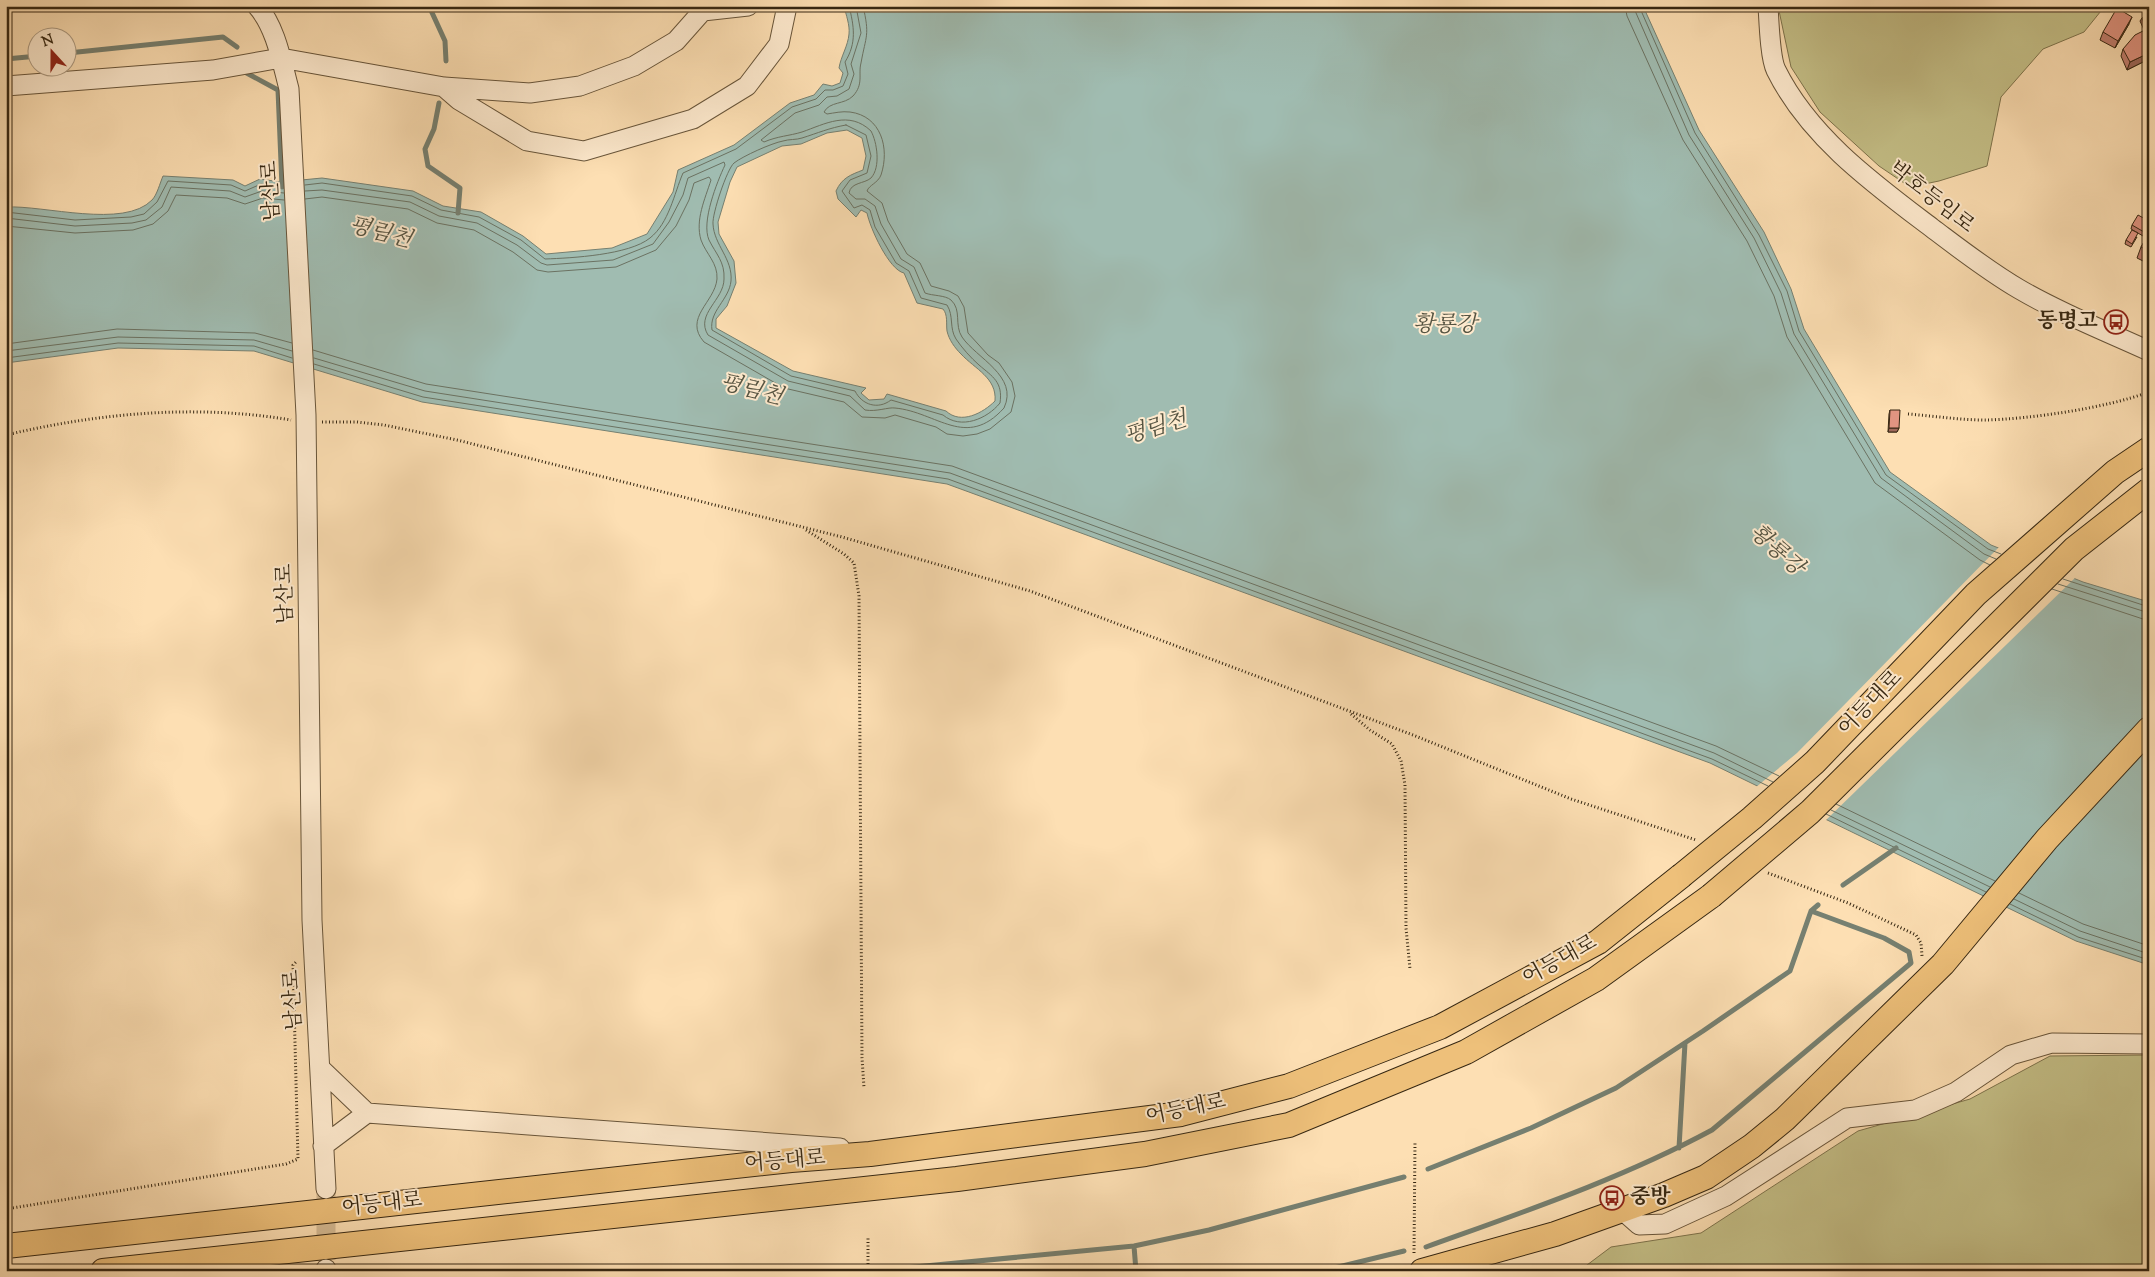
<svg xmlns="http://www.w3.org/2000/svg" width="2155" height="1277" font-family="'Sorts Mill Goudy','Noto Serif KR',serif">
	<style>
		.green { fill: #c5c088; stroke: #7e744d }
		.water { fill: #a0bcb1; stroke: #768071; fill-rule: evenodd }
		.pier { fill: #fddfb3 }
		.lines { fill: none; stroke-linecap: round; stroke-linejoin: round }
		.shore { stroke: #6b7262; stroke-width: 1 }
		.stream { stroke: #768071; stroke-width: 5 }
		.minor-tunnel { stroke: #d5ba93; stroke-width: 19; stroke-dasharray: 19 9; stroke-linecap: butt }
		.minor-casing { stroke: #68553a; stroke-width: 21 }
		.major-casing { stroke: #362712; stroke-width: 26 }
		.path { stroke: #362712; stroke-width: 3; stroke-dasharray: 1 2.5; stroke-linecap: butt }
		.minor { stroke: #feeace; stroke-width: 19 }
		.major { stroke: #eec07a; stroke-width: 24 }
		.major-bridge-casing { stroke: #362712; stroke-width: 26; stroke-linecap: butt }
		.major-bridge { stroke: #eec07a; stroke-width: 24 }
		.wall { fill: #c27f6f; stroke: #362712 }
		.shaded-wall { fill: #9e685a; stroke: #362712 }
		.building { fill: #e19481; stroke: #362712 }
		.labels { text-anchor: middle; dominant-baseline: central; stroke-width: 4; stroke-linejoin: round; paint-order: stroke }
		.street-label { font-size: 21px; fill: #362712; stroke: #feeace }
		.poi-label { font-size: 21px; font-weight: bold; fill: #362712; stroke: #feeace; text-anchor: end }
		.water-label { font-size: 22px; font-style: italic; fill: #565442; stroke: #feeace }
	</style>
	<rect width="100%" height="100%" fill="#fddfb3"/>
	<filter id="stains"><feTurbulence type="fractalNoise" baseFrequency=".004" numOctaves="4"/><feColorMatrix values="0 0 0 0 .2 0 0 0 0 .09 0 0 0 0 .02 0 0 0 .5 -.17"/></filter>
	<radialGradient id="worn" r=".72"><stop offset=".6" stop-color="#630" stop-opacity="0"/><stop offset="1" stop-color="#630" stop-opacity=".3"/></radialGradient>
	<path class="green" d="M1778 6H2105L2084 32 2043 49 2001 97 1987 166 1939 181 1910 187 1879 166 1820 112 1791 67Z
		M2149 1055V1271H1579L1611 1247 1701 1233 1858 1131 1970 1099 2050 1056Z"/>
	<path class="water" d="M844 6H1643L1699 130 1764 232 1791 289 1804 329 1890 472 1991 545 2083 582 2149 602V965L2076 941 1710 763 947 484 422 402 254 351 118 348 6 363V207C44 205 124 229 152 200 157 195 160 183 163 176L233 180 245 186 260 179 281 182 322 178 413 191 443 206 481 212 523 236 546 254 612 248 647 234 673 192 678 170 734 145 790 103 814 95 823 84 832 86 840 83 843 73 839 68C841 56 848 46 849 34 850 25 846 15 844 6ZM847 130 862 138 866 156 863 170C850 175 842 178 836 191L838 199 856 217 861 210 867 213C870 228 889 270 904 273L917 303 943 309C948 315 946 323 947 331 949 340 955 348 961 354 975 369 997 378 995 401 983 413 961 425 946 411L887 394 884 399 869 400 861 393 866 388 793 371 716 328V319L727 306 736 283 734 261 719 234 718 222 730 182 737 167 782 146 801 144 827 133Z"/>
	<path class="pier" d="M2000 546 2077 576 1824 822 1755 788 1797 753Z"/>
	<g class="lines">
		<path class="shore" d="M1625 6 1627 16 1683 140 1747 241 1774 296 1787 337 1875 483 1980 560 1990 565
			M1633 6 1689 135 1754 238 1781 293 1794 334 1881 478 1984 554 1996 559
			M1639 6 1695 133 1759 235 1787 291 1799 331 1886 475 1988 549 2001 554
			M846 125 866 135 871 156 867 173 850 180 842 191 854 208 862 205 870 210 875 227 896 263 909 271 921 298 947 305C954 316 949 328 956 339 962 348 971 358 979 365 993 377 1003 382 1000 403 987 419 961 430 943 415L891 400C878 410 862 405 855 391L791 376 712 330C709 311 729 300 731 281 733 259 714 245 713 224 712 214 727 169 734 163 743 156 772 143 783 141 789 139 796 140 802 138 818 133 829 128 846 125Z
			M305 185 322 183 412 196 441 210 479 217 521 240 545 259C572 258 629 255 650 238 669 223 674 194 683 173L736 149 792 107 816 99 825 90H833L843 86 848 74 845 62C857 43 854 26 849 6
			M305 191 322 190 410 202 439 216 477 223 517 245 541 263 547 265 613 260 653 244 669 222 683 195 688 178 724 162 725 165C717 182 701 222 709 240 716 254 725 262 724 279 724 300 695 314 708 335L788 381 850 396 865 410C877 412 888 407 895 408 937 412 966 450 1004 408 1019 376 976 358 962 337 954 325 962 310 951 300 945 295 933 296 925 293L914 267 901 259 881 224 875 206 865 199H856L849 193C851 182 864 184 871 178 881 167 877 142 871 131 849 110 825 124 802 132 789 136 778 136 764 142L761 140 795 113 819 105 827 97 837 96 849 89 854 74 851 64 861 33 856 6
			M305 199 322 197 408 209 437 223 474 230 513 252 537 270 548 272 616 267 656 250 676 226 689 200 694 183 709 177 711 180C705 199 695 220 701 240 706 254 718 263 717 279 715 302 683 318 704 342L784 388 844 402 862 417 885 418 895 415 936 427 947 434 963 436 977 434 990 429 1011 412 1015 396 1012 382 999 363 988 355 968 333 964 307 958 296 949 291 931 286 920 263 907 254 888 221 882 203 867 191C869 185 878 183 881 175 890 148 881 116 850 112 842 111 834 113 827 114L824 112C830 101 844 105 853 96 864 84 858 74 861 63 866 35 870 36 863 6
			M6 212 75 220 131 217 144 214 157 202 168 181 231 185 245 191 261 184 283 187
			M6 218 75 226 132 223 146 220 162 207 171 187 230 191 245 197 262 191 284 193
			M6 226 75 233 133 230 153 224 168 211 176 195 227 198 245 204 263 198 284 200
			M6 344 117 329 255 333 292 343
			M313 350 426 384 952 466 1716 746 1779 776
			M6 351 118 337 254 340 292 351
			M6 358 118 343 254 346 292 358
			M314 358 425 391 950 473 1714 753 1773 782
			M314 364 423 397 948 479 1712 759 1768 786
			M2063 579 2149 607
			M2058 584 2149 613
			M2052 589 2149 621
			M1836 804 1995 881
			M1831 810 1990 887
			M1826 814 1986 892
			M2019 893 2083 924 2149 946
			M2014 899 2080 931 2149 954
			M2010 904 2078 937 2149 960"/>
		<path class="stream" d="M429 6 445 41 446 61
			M68 53 223 37 237 47
			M6 59 38 56
			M243 71 278 90 282 187
			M439 103 434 129 425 149 428 166 460 188 458 213
			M1843 885 1896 848
			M1679 1148 1685 1043
			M1428 1169 1531 1128 1616 1088 1703 1031 1790 971 1811 911 1818 905
			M1134 1246 1136 1271
			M1426 1247C1523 1212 1621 1179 1712 1130L1911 963 1909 952 1884 938 1811 911
			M894 1269 1134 1246 1209 1230 1404 1177
			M844 1271 854 1270
			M1322 1271 1404 1251"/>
		<path class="minor-tunnel" d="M326 1189V1260"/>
		<g class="minor-casing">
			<path id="minor" d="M257 6C276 27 282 63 289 89L306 415 312 920 326 1189
				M1768 6C1769 21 1770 58 1776 70 1809 137 1874 184 1932 228 1960 249 1988 271 2019 289 2060 313 2105 331 2149 351
				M703 11 748 6
				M6 86 213 70 281 58 444 87 530 93 580 86 634 66 676 41 707 6
				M444 87 459 100 527 141 584 151 693 119 747 86 779 44 787 6
				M320 1068 367 1113 840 1148
				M323 1146 367 1113
				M1622 1210 1639 1225 1665 1224 1726 1196 1847 1118 1915 1110 1956 1092 2011 1055 2052 1043 2149 1044
				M326 1271V1269"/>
		</g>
		<g class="major-casing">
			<path id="major" d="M6 1246 791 1160 870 1154 1181 1114 1289 1086 1440 1027 1598 942 1681 876
				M103 1271 957 1179 1145 1154 1289 1125 1466 1052 1596 979 1711 896
				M1422 1271 1555 1234 1664 1195 1706 1177 1752 1146 1785 1119 1943 964 2047 839 2149 729"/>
		</g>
		<path class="path" d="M1908 414C1934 416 1960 420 1985 420 2031 419 2106 408 2149 392
			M322 422H357L384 425 457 440 842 537 1030 591 1413 735 1571 799 1696 840
			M6 435C99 413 196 404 291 420
			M806 530 844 554 854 563 859 596 862 1058 864 1088
			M1351 714 1370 730 1392 744 1401 761 1405 785 1406 928 1410 969
			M1768 873 1848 903 1916 935 1921 943 1922 956
			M6 1209 286 1164 298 1159 293 965 296 962
			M1414 1253 1415 1141
			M868 1271V1238"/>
		<use href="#minor" class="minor"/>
		<use href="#major" class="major"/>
		<g class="major-bridge-casing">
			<path id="major-bridge" d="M1681 876 1752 818 1815 762 1976 594 2115 472 2149 449
				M1711 896 1810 812 2074 549 2149 490"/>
		</g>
		<use href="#major-bridge" class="major-bridge"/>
	</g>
	<path class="wall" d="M2149 15V59L2127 70 2121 56 2123 49 2144 30 2140 21 2142 18Z
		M2129 24 2115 48 2100 40 2103 32Z
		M2149 221 2143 236 2131 229 2132 225Z
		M2149 233V264L2137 258 2141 247Z
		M2137 237 2131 247 2125 244 2126 240Z
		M1890 410 1899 428 1897 432H1888L1889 414Z"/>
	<path class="shaded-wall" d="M2132 17 2129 24 2115 48 2118 41Z
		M2149 25V28L2144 30 2145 26Z
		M2149 53V59L2127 70 2130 62Z
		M1889 428H1899L1897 432H1888Z"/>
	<path class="building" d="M2117 8 2132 17 2118 41 2103 32Z
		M2149 15V25L2145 26 2142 18Z
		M2149 28V53L2130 62 2123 49 2135 35Z
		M2138 215 2149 221V224L2144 232 2132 225Z
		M2132 230 2138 233 2132 244 2126 240Z
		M2149 233V251L2141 247Z
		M1890 410H1900L1899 428H1889Z"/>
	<defs>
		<g id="bus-ring" transform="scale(1.25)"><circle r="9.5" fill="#feeace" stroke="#8f2418" stroke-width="1.5"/><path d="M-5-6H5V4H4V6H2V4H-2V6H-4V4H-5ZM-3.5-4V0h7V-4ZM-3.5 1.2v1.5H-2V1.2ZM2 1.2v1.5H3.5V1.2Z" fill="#8f2418"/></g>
	</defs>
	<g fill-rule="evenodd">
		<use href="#bus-ring" x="2116" y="322"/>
		<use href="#bus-ring" x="1612" y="1198"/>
	</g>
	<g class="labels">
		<g class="street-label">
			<text transform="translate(272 191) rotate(-93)">남산로</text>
			<text transform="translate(1931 198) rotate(38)">박호등임로</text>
			<text transform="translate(286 594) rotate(-91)">남산로</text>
			<text transform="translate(1871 704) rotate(-46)">어등대로</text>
			<text transform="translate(1560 961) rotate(-29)">어등대로</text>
			<text transform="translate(294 1000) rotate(-93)">남산로</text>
			<text transform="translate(1186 1110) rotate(-12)">어등대로</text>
			<text transform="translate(785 1162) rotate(-5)">어등대로</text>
			<text transform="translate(382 1205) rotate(-6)">어등대로</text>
		</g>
		<g class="poi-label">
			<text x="2098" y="322">동명고</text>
			<text x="1630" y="1198" text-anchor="start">중방</text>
		</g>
		<g class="water-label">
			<text transform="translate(380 234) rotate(15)">평림천</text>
			<text x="1445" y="326">황룡강</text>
			<text transform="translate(751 391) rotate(15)">평림천</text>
			<text transform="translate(1156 429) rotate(-17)">평림천</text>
			<text transform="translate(1776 551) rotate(42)">황룡강</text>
		</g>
	</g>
	<rect width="2155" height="1277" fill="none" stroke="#fddfb3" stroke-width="25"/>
	<rect x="8" y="8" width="2140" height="1262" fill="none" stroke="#362712" stroke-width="2.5"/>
	<rect x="12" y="12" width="2130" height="1252" fill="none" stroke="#362712"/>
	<g transform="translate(52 52) rotate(339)"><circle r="24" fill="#feeace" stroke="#ae9c83"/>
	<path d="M0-4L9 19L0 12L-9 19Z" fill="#8f2418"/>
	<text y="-8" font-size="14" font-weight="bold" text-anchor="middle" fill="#362712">N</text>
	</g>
	<rect width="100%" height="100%" filter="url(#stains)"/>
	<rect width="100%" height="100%" fill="url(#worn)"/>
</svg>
